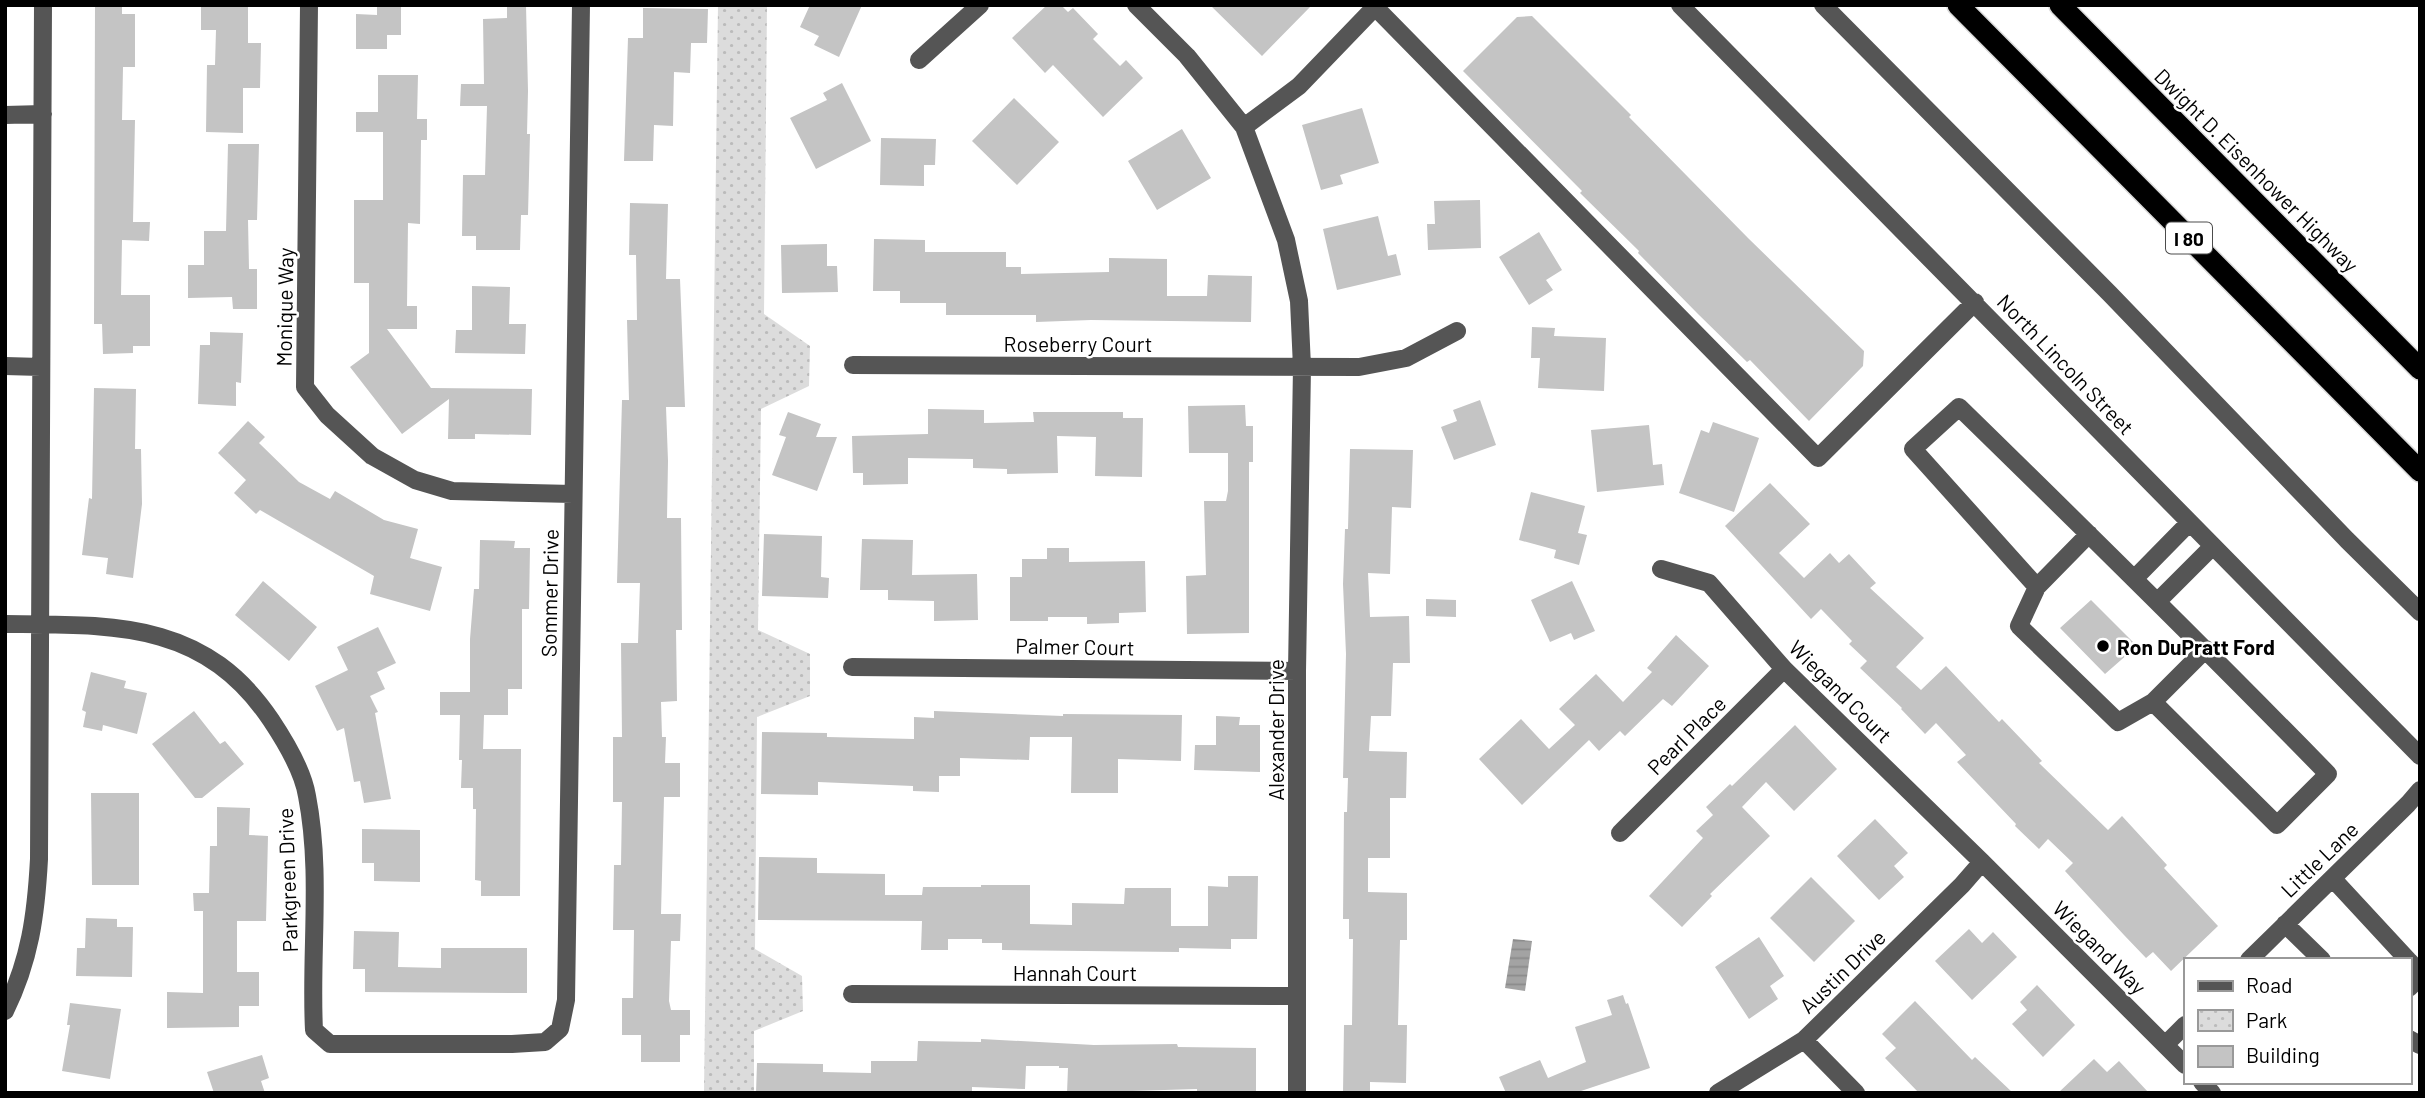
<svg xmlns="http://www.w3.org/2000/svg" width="2425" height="1098" font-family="Barlow,sans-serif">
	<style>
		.park { fill: url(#park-dots) }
		.water { fill: url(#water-rules) }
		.building { fill: #c4c4c4 }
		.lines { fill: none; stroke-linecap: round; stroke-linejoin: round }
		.highway-casing { stroke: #dbdbdb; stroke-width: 24 }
		.minor { stroke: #555; stroke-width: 18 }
		.highway { stroke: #000; stroke-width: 21 }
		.poi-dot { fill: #000; stroke: #fff; stroke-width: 2.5 }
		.labels { text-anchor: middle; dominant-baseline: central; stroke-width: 5; stroke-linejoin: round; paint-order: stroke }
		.shield { fill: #fff; stroke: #4c4c4c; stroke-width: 2 }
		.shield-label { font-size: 19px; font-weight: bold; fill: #000 }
		.street-label { font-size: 21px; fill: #000; stroke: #fff }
		.poi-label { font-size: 21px; font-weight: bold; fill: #000; stroke: #fff; text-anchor: start }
	</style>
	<defs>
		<pattern id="park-dots" width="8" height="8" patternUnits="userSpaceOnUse" patternTransform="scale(1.75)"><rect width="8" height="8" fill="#dcdcdc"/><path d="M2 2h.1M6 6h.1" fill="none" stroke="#bbb" stroke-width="1.8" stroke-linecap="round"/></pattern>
		<pattern id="water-rules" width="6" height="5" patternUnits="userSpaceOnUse" patternTransform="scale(1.75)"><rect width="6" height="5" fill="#a3a3a3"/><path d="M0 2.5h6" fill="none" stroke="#8b8b8b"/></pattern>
	</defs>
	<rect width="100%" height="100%" fill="#fff"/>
	<path class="park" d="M718 5H767L764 314 810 346 809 386 761 409 758 630 810 654V696L757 717 755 949 802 976 803 1011 754 1031V1093H704Z"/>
	<path class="water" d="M1513 939 1532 941 1525 991 1505 988Z"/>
	<path class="building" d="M95 5H122V14H135V67H123L122 120H135L133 222H150L149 241 122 240 121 295H150V346H133V353L103 354 102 324H94Z
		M201 5H248V43H261L260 88H243V133L206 132 207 65H215L216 30H201Z
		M377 5H401V35H387V49H356V14L377 15Z
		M507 5H526L528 91 527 134H530L528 215H521L520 250H476V236H462L463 175H485L487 106H460L461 84H484L483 19 507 18Z
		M810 5H862L839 57 814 45 819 36 800 27Z
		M1047 5H1061L1068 12 1073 8 1098 34 1093 39 1120 66 1126 60 1143 78 1103 117 1053 65 1045 73 1012 38Z
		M1210 5H1312L1262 56Z
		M643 8 708 9 707 43H691L690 73 674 72 673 126 654 125 653 161H624L628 38H643Z
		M1532 16 1631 115 1629 117 1748 238 1864 351 1863 366 1809 421 1750 360 1747 362 1698 314 1638 253 1639 251 1580 193 1582 191 1463 71 1517 17Z
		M378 75H418L417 119H427V140H421L420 224 408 223 407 306H417V329H387L431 388 532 389 531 435 475 434V439H448L449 399 402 434 350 367 369 353V283H354V200H383V132H356V112H378Z
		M842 83 871 141 816 169 790 118 827 100 823 93Z
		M1014 98 1059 142 1017 185 972 141Z
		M1362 108 1379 163 1340 175 1343 184 1321 190 1302 125Z
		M1182 129 1211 178 1157 210 1128 161Z
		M881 138 936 139 935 165H924V186L880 185Z
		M228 144H259L257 220H248L249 269H257V309H233L232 297 188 298V265H204V231H226Z
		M1480 200 1481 248 1428 250 1427 224H1435L1434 201Z
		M630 203 668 204 666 279H680L685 407H666L668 461 667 518H681L682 630H676L677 701 661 702 662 737H666L665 763H680V797H664L661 914H681L680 941H671L669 1001 671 1010H690V1035H680V1062H641V1035H622V998H633L634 930H613L614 865H621L622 802H613V737H622L621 643H638L640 583H617L622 400H629L627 320H637L636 255H629Z
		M1378 216 1388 256 1396 254 1401 275 1337 290 1323 229Z
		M1539 232 1562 270 1546 280 1553 290 1529 305 1499 257Z
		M874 239 925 240V252H1006V267H1021V274L1109 272V258L1167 259V296H1207L1208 275 1252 276 1251 322 1091 320 1036 322V315H946V303H900V291H873Z
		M827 244V266H837L838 292 782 293 781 245Z
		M472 286 510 287 509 324H526L525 354 455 353 456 330H472Z
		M1532 327 1555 328 1554 336 1606 338 1604 391 1538 388 1540 358H1531Z
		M210 332 243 333 241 383 236 382V406L198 404 200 345H210Z
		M94 388 136 389 135 449H141L142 504 133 578 106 574 108 558 82 555 89 498 92 499Z
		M1480 400 1496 445 1454 460 1441 427 1457 421 1453 410Z
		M1245 405 1246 426H1253V462H1249V633L1187 634 1186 576 1206 575 1204 501H1226L1228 491V453H1189L1188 406Z
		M928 409 984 410V423L1034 422 1033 412H1123V418H1143L1142 477 1095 476 1096 437 1057 436 1058 473 1007 474V469L973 468V459L908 458V484L863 485V473H853L852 436 928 434Z
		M788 412 821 424 816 437H837L817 491 772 475 786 437 779 435Z
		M248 421 265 437 259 443 299 482 330 499 335 491 384 520 418 529 410 558 442 567 430 611 370 594 374 576 260 510 256 514 234 493 246 480 218 453Z
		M1713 422 1759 438 1734 512 1679 493 1701 430 1709 433Z
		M1649 425 1653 465 1662 464 1664 485 1597 492 1591 430Z
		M1350 449 1413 450 1411 508 1392 507 1390 574 1368 573 1370 617 1409 616 1410 663H1393L1391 716H1371L1369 751 1407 752 1406 798H1390V858H1368V892L1407 893V940H1400L1398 1025H1407L1406 1083 1370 1082V1093H1343L1344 1025H1352L1353 939H1349V919H1343L1344 812H1347L1348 778H1343L1346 654 1343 584 1345 529H1348Z
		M1770 483 1810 524 1779 553 1804 578 1830 553 1839 563 1849 554 1876 583 1870 588 1924 638 1896 667 1921 690 1946 666 1999 722 2002 719 2042 761 2039 763 2108 830 2122 816 2167 865 2164 868 2218 926 2171 971 2153 952 2146 958 2124 935 2065 871 2073 863 2048 839 2039 849 2015 826 2016 824 1957 762 1966 755 1936 723 1925 734 1901 709 1902 708 1860 668 1867 661 1849 644 1852 641 1821 609 1811 619 1725 526Z
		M1531 492 1585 506 1578 533 1587 535 1579 565 1554 558 1556 550 1519 540Z
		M764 534 822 536 821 577 829 578 828 598 762 596Z
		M862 539 913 540 912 575 977 574 978 620 934 621V601L888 600V590H860Z
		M480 540 515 541 514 548H530L529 609H522V689H508V715H484L483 749H521L520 896H481V881L475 880 476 809H473V788H461L462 760H459L460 715H440V692H470V639L474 589H479Z
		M1047 548H1069V562L1145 561 1146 612 1119 613V623L1087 624V617H1048V621H1010V577H1022V559H1047Z
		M263 581 317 627 289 661 235 615Z
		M1572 581 1595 631 1574 640 1571 633 1550 642 1531 600Z
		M1426 599 1456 600V617L1426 616Z
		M2091 600 2137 646 2105 674 2060 628Z
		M378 627 396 663 377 672 385 689 370 696 378 712 375 713 391 799 364 803 360 781 354 782 344 728 337 731 315 686 348 670 337 647Z
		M1676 635 1709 666 1672 706 1663 699 1625 736 1620 731 1599 751 1589 740 1522 805 1479 759 1521 719 1549 749 1575 725 1559 709 1596 674 1623 702 1652 672 1647 668Z
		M91 672 126 681 124 688 147 693 137 734 103 725 102 731 83 727 86 712 82 710Z
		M194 711 220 744 225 741 244 764 202 798H195L152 744Z
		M934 711 1063 716V714L1182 715 1181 761 1118 759V793H1071L1072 737H1030L1029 760 960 758V776H939V792L913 791V786L818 782V795L761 794 762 732 827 733V737L914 739V717L934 718Z
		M1216 716 1240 717 1239 725H1260V772L1194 770 1195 745H1216Z
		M1795 725 1837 769 1794 811 1766 782 1742 807 1770 836 1710 894 1712 896 1682 927 1649 896 1703 838 1696 831 1713 815 1706 807 1730 784 1732 786Z
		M91 793H139V885H92Z
		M217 807 250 808 249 835 268 836 266 921H237V972H259V1006H239V1027L167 1028V992L203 993V911H194L193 893H209L210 846H217Z
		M1875 819 1908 853 1894 866 1904 877 1879 900 1837 856Z
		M362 829 420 830V882L374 881V863H362Z
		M759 857 817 858V873L885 874V895H922L923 887H981V885H1030V924L1072 925V903L1124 904 1125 888H1171V926H1208V886L1228 887V876H1258L1257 939H1231V949L1179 948V952L1002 950V943H982V939H948V950H921L922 921 758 920Z
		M1811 877 1855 921 1814 962 1770 918Z
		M86 918 117 919V927H133L132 977 76 976 77 948H85Z
		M1969 929 1982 943 1993 932 2017 957 1972 1000 1935 961Z
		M354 931 399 932 398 967 441 968V948H527V993L365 992V969H353Z
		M1759 937 1784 976 1770 986 1778 999 1749 1019 1715 967Z
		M2037 985 2075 1025 2043 1057 2012 1024 2027 1010 2020 1002Z
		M1623 995 1626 1004 1628 1003 1650 1068 1575 1093H1506L1499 1077 1540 1060 1548 1078 1586 1062 1575 1027 1612 1015 1607 1000Z
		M1915 1001 1972 1060 1975 1057 2013 1093H1919L1885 1058 1896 1048 1882 1034Z
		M70 1003 121 1009 110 1079 62 1071 70 1025H67Z
		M981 1039 1094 1045 1177 1044 1178 1047 1256 1048V1093H1197V1089L1067 1093 1068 1068H1059V1066H1026L1025 1089 972 1087V1093H756L757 1063 823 1064V1072L871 1073V1061H917L918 1041 981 1042Z
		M262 1055 269 1078 261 1081 265 1093H214L207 1072Z
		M2094 1059 2107 1072 2119 1061 2149 1093H2058Z"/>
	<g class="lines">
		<g class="highway-casing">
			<path id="highway" d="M1958 5 2420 471
				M2060 5 2420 369"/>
		</g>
		<path class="minor" d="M309 5 305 387 327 415 372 456 415 480 452 491 573 494
			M1136 5 1187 56 1244 127 1286 240 1299 301 1302 367 1297 671V1093
			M1680 5 2420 756
			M1823 5 2110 294 2347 540 2420 612
			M1375 7 1818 458 1975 302
			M919 60 980 5
			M5 115 43 114
			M1244 127 1299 86 1377 5
			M853 365 1359 367 1406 358 1457 331
			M5 366 41 367
			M2089 534 2037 587 1913 449 1959 407C2083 528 2207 650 2328 774L2277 825 2153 702 2206 649
			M1661 569 1709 583 1784 669 1982 862 2185 1065
			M2135 578 2189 523
			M2037 587 2019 626 2118 722 2153 702
			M2158 601 2212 547
			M5 624C113 625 204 620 271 720 285 741 303 771 307 796 322 873 310 953 314 1030L330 1044H512L545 1042 560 1029 566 1000 581 5
			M852 667 1297 671
			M1620 833 1784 669
			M2333 879 2408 960
			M2285 924 2322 960
			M2249 960 2408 804 2420 790
			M2409 961 2420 973
			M2409 988 2420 977
			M852 994 1297 996
			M5 1011C30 960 36 915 39 859L43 5
			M2409 1039 2420 1045
			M1804 1040 1856 1093
			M2165 1045 2185 1025
			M2202 1082 2212 1093
			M1718 1093 1804 1040 1962 885 1982 862"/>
		<use href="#highway" class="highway"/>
	</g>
	<circle class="poi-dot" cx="2103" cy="646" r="7"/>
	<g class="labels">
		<rect class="shield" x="2166" y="222.5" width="46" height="31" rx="5"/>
		<g class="shield-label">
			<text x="2189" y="238">I 80</text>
		</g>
		<g class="street-label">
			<text transform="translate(2257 170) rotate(45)">Dwight D. Eisenhower Highway</text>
			<text transform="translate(284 307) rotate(-89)">Monique Way</text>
			<text x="1078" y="343">Roseberry Court</text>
			<text transform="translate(2066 364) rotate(46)">North Lincoln Street</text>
			<text transform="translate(549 593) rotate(-89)">Sommer Drive</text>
			<text transform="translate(1075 646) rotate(1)">Palmer Court</text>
			<text transform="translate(1841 691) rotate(45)">Wiegand Court</text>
			<text transform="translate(1275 730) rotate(-90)">Alexander Drive</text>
			<text transform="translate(1686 735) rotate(-45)">Pearl Place</text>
			<text transform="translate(2319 859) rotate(-44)">Little Lane</text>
			<text transform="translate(287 880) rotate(-92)">Parkgreen Drive</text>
			<text transform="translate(2100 947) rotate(45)">Wiegand Way</text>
			<text transform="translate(1842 971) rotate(-44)">Austin Drive</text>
			<text x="1075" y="972">Hannah Court</text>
		</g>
		<g class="poi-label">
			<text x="2117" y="646">Ron DuPratt Ford</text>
		</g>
	</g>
	<rect width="2425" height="1098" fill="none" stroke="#000000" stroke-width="14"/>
	<rect x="2184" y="958" width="228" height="126" fill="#ffffff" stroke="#999999" stroke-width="2"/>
	<rect x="2198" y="981" width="35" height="10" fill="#555555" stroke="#999999" stroke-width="2"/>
	<text x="2246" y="993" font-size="21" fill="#000000">Road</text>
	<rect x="2198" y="1010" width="35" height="21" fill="url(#park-dots)" stroke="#999999" stroke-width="2"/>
	<text x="2246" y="1028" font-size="21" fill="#000000">Park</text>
	<rect x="2198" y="1046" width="35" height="21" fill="#c4c4c4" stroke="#999999" stroke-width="2"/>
	<text x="2246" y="1063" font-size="21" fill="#000000">Building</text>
</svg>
